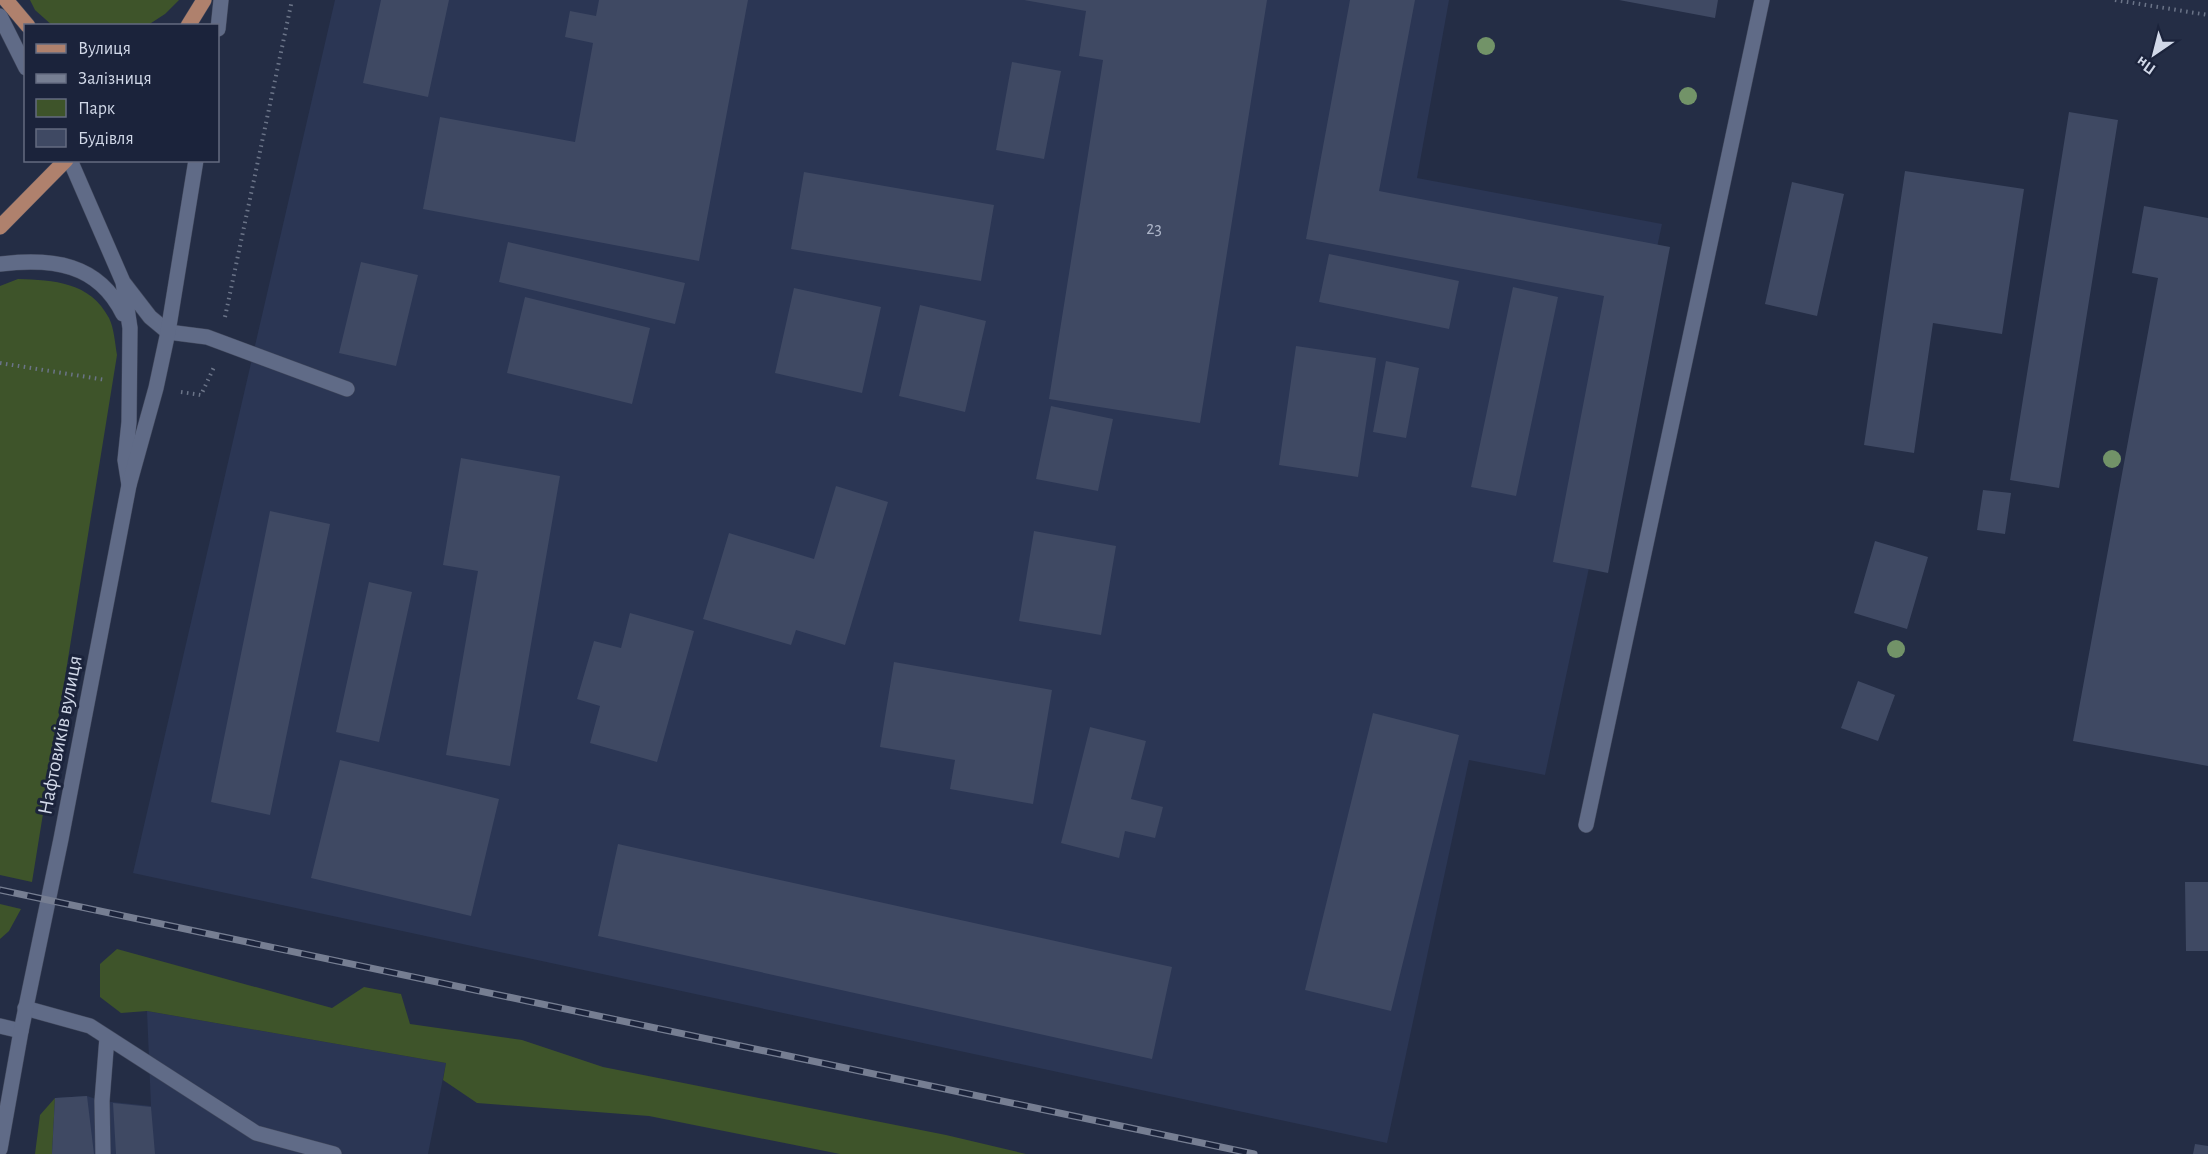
<svg xmlns="http://www.w3.org/2000/svg" width="2208" height="1154" font-family="'Alegreya Sans',sans-serif">
	<style>
		.built { fill: #2b3654 }
		.green { fill: #3e542a }
		.building { fill: #3f4963 }
		.lines { fill: none; stroke-linecap: round; stroke-linejoin: round }
		.service-casing { stroke: #41485c; stroke-width: 16 }
		.minor-casing { stroke: #41485c; stroke-width: 16 }
		.tertiary-casing { stroke: #41485c; stroke-width: 16 }
		.primary-casing { stroke: #41485c; stroke-width: 16 }
		.path { stroke: #6b7488; stroke-width: 4; stroke-dasharray: 1.5 4.5; stroke-linecap: butt }
		.service { stroke: #606b87; stroke-width: 15 }
		.minor { stroke: #606b87; stroke-width: 15 }
		.tertiary { stroke: #606b87; stroke-width: 15 }
		.primary { stroke: #af816d; stroke-width: 15 }
		.rail-casing { stroke: #767e92; stroke-width: 7 }
		.rail { stroke: #1b233b; stroke-width: 4.5; stroke-dasharray: 14; stroke-linecap: butt }
		.tree { fill: #729368 }
		.labels { text-anchor: middle; dominant-baseline: central; stroke-width: 6; stroke-linejoin: round; paint-order: stroke }
		.number-label { font-size: 18px; fill: #acb4c7 }
		.street-label { font-size: 21px; fill: #d1d8e8; stroke: #1b233b }
	</style>
	<rect width="100%" height="100%" fill="#242d45"/>
	<path class="built" d="M335 0H1449L1417 178 1662 224 1545 775 1469 760 1387 1143 133 873Z
		M147 1011 446 1063 428 1154H52L55 1098 87 1096 102 1101 151 1106Z"/>
	<path class="green" d="M30 0H179L165 14 148 25 53 26 35 10Z
		M18 279C54 280 90 282 109 318 114 328 115 343 117 355L32 882 0 875V286Z
		M0 904 21 909 9 931 0 939Z
		M117 949 332 1008 364 987 401 994 410 1024 522 1040 603 1067 946 1135 1026 1154H840L649 1116 477 1103 443 1080 446 1063 147 1011 121 1013 100 997V964Z
		M55 1098 52 1154H35L40 1115Z"/>
	<path class="building" d="M381 0H449L428 97 363 83Z
		M599 0H748L699 261 423 209 440 117 575 142 593 43 565 37 570 11 596 16Z
		M1024 0H1267L1200 423 1049 399 1103 60 1079 56 1086 11Z
		M1350 0H1415L1379 191 1670 247 1608 573 1553 562 1604 296 1306 239Z
		M1619 0H1718L1715 18Z
		M1012 62 1061 71 1044 159 996 150Z
		M2069 112 2118 120 2059 488 2010 480Z
		M1905 171 2024 189 2002 334 1933 323 1914 453 1864 445Z
		M804 172 994 205 981 281 791 249Z
		M1792 182 1844 194 1817 316 1765 304Z
		M2144 206 2208 218V766L2073 741 2158 278 2132 273Z
		M508 242 685 283 675 324 499 282Z
		M1329 254 1459 281 1449 329 1319 302Z
		M361 262 418 275 396 366 339 353Z
		M1513 287 1558 297 1516 496 1471 487Z
		M794 288 881 307 862 393 775 373Z
		M525 297 650 328 632 404 507 373Z
		M920 305 986 321 965 412 899 396Z
		M1296 346 1376 358 1358 477 1279 465Z
		M1386 361 1419 368 1406 438 1373 432Z
		M1051 406 1113 419 1098 491 1036 479Z
		M461 458 560 476 510 766 446 755 478 571 443 565Z
		M836 486 888 502 845 645 796 630 791 645 703 619 729 533 814 559Z
		M1983 490 2011 493 2005 534 1977 530Z
		M270 511 330 524 270 815 211 802Z
		M1034 531 1116 546 1101 635 1019 621Z
		M1875 541 1928 557 1907 629 1854 613Z
		M369 582 412 592 379 742 336 732Z
		M630 613 694 631 657 762 590 743 600 706 577 699 594 641 621 648Z
		M894 662 1052 690 1033 804 950 789 955 760 880 747Z
		M1858 681 1895 695 1878 741 1841 728Z
		M1373 713 1459 735 1391 1011 1305 990Z
		M1090 727 1146 741 1131 799 1163 807 1155 838 1125 831 1119 858 1061 843Z
		M340 760 499 799 471 916 311 878Z
		M618 844 1172 967 1152 1059 598 936Z
		M2185 882H2208V951H2186Z
		M87 1096 94 1154H52L55 1098Z
		M113 1103 151 1107 155 1154H116Z
		M2195 1144 2208 1146V1154H2193Z"/>
	<g class="lines">
		<g class="service-casing">
			<path id="service" d="M168 332 207 337 347 389
				M1586 825 1762 0
				M25 1008 90 1026 256 1133 334 1154
				M103 1154 102 1101 107 1037"/>
		</g>
		<g class="minor-casing">
			<path id="minor" d="M0 16 26 68
				M70 160 123 282 150 317 168 332
				M0 264C52 258 98 263 123 314
				M123 282 130 328 129 422 125 460 129 485
				M0 1026 21 1031"/>
		</g>
		<g class="tertiary-casing">
			<path id="tertiary" d="M218 29 221 0
				M0 1149 21 1031 61 839 129 485 156 388 168 332 196 160"/>
		</g>
		<g class="primary-casing">
			<path id="primary" d="M6 0 28 26
				M188 26 204 0
				M0 227 66 160"/>
		</g>
		<path class="path" d="M2115 0 2208 15
			M225 317 292 0
			M0 363 106 380
			M181 392 201 395 215 365"/>
		<use href="#service" class="service"/>
		<use href="#minor" class="minor"/>
		<use href="#tertiary" class="tertiary"/>
		<use href="#primary" class="primary"/>
		<g class="rail-casing">
			<path id="rail" d="M0 890 1254 1154"/>
		</g>
		<use href="#rail" class="rail"/>
	</g>
	<g class="tree">
		<circle cx="1486" cy="46" r="9"/>
		<circle cx="1688" cy="96" r="9"/>
		<circle cx="2112" cy="459" r="9"/>
		<circle cx="1896" cy="649" r="9"/>
	</g>
	<g class="labels">
		<g class="number-label">
			<text x="1154" y="229">23</text>
		</g>
		<g class="street-label">
			<text transform="translate(60 735) rotate(-79)">Нафтовиків вулиця</text>
		</g>
	</g>
	<rect x="24" y="24" width="195" height="138" fill="#1b233b" stroke="#646b80" stroke-width="1.5"/>
	<rect x="36" y="44" width="30" height="9" fill="#af816d" stroke="#646b80" stroke-width="1.5"/>
	<text x="78" y="54" font-size="18" fill="#d1d8e8">Вулиця</text>
	<rect x="36" y="74" width="30" height="9" fill="#767e92" stroke="#646b80" stroke-width="1.5"/>
	<text x="78" y="84" font-size="18" fill="#d1d8e8">Залізниця</text>
	<rect x="36" y="99" width="30" height="18" fill="#3e542a" stroke="#646b80" stroke-width="1.5"/>
	<text x="78" y="114" font-size="18" fill="#d1d8e8">Парк</text>
	<rect x="36" y="129" width="30" height="18" fill="#3f4963" stroke="#646b80" stroke-width="1.5"/>
	<text x="78" y="144" font-size="18" fill="#d1d8e8">Будівля</text>
	<g transform="translate(2154 54) rotate(215)" stroke="#1b233b" stroke-width="4.5" paint-order="stroke">
	<path d="M0-4.5L10 22L0 15L-10 22Z" fill="#d1d8e8"/>
	<text y="-9" font-size="16" font-weight="bold" text-anchor="middle" fill="#d1d8e8">Пн</text>
	</g>
</svg>
